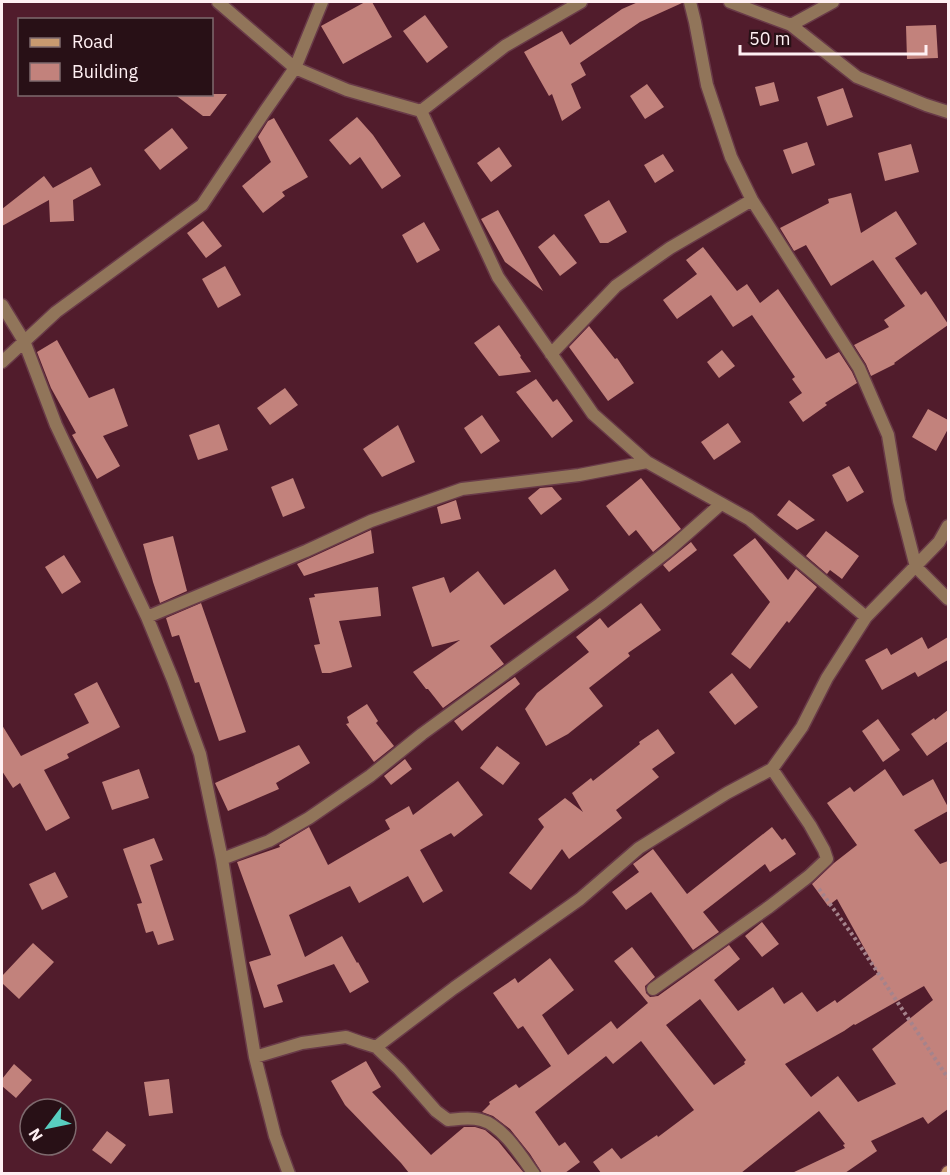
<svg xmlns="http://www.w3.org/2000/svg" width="950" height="1175" font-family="'IBM Plex Sans',sans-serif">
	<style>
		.building { fill: #c2827c; fill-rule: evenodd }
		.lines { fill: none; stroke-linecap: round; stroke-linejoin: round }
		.street-casing { stroke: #693a48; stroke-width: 15 }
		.secondary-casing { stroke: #693a48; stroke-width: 15 }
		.path { stroke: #a5838c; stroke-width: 4; stroke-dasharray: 3 3; stroke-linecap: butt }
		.street { stroke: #91755a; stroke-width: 12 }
		.secondary { stroke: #c89a70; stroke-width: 12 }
	</style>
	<rect width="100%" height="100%" fill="#511c2c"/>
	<path class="building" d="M365 2H372L392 37 343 64 321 26Z
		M638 2H682V3L640 22 580 63 586 75 571 84 581 108 562 121 552 94 549 96 524 52 562 31 570 45 622 9Z
		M425 15 448 47 427 63 403 31Z
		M936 25 938 58 907 59 906 26Z
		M774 82 779 101 760 106 755 87Z
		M647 84 664 107 645 119 630 96Z
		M843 88 853 117 827 126 817 97Z
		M174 94H227L210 116H203Z
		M357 117 373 135 401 176 382 189 360 157 350 165 329 140Z
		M274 118 308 177 282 192 285 196 263 213 242 186 271 162 258 137 268 121Z
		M172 128 188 148 160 170 144 150Z
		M807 142 815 165 792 174 783 150Z
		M911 144 919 172 885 181 878 153Z
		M499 147 512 166 491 182 477 163Z
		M663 154 674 171 655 183 644 165Z
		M91 167 101 185 73 200 74 221 50 222 49 200 2 226V209L44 176 53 188Z
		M851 193 861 233 896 211 917 244 895 258 921 295 926 291 948 324V325L894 363 895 364 871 376 866 364 854 345 889 327 884 320 905 306 873 260 831 286 806 245 794 251 780 228 829 203 828 199Z
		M609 200 627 232 608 243H600L584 215Z
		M498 210 543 291 505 262 481 219Z
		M203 221 222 246 206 258 187 233Z
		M424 222 440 250 417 263 402 235Z
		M554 234 577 263 560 276 538 247Z
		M703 247 737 291 747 284 760 303 778 289 826 359 839 352 852 372 857 383 825 403 827 405 803 422 789 402 802 393 792 379 795 377 752 315 733 327 711 295 677 319 663 300 697 274 686 260Z
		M225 266 241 295 218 308 202 279Z
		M499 325 521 356 520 357 531 372 499 376 474 343Z
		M589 326 615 359 617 358 634 383 608 401 569 347Z
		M57 340 89 398 114 388 128 426 103 436 120 466 97 479 72 435 76 433 51 388 37 352Z
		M722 350 735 366 719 378 707 362Z
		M536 379 553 402 557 399 573 421 552 438 516 392Z
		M285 388 298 405 270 425 257 408Z
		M928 409 948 420V429L936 451 912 437Z
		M482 415 500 441 481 454 464 428Z
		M728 423 741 442 714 460 701 442Z
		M219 424 228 450 198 460 189 435Z
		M398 425 415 462 382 477 363 449Z
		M849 466 864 492 847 502 832 475Z
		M293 478 305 508 283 517 271 487Z
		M641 478 681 529 653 552 636 530 629 536 606 506Z
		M552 487 562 499 541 515 528 498 540 488Z
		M456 500 461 519 441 524 437 507Z
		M789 500 815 520 797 530 777 515Z
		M371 530 374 553 304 576 297 564Z
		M826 531 859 556 842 579 830 570 827 574 806 556Z
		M173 536 187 591 160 603 153 582 143 544Z
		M755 538 788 580 796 569 817 587 789 623 787 621 750 669 731 654 770 602 733 555Z
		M691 542 697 550 669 572 663 565Z
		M64 555 81 582 62 594 45 567Z
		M555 569 569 590 490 646 504 664 443 708 428 689H426L413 672 460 640 432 647 412 587 444 577 450 593 478 571 504 605Z
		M378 587 381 616 339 621 352 667 330 673H322L314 645 320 644 309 598 315 597 314 594Z
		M201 603 246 732 219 741 199 682 195 683 179 635 172 637 166 618Z
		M641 603 661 630 628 653 630 656 589 688 603 706 568 734 546 746 525 709 537 693 589 652 576 637 600 618 608 628Z
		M922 637 928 649 948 637V660L918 677 915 672 882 690 865 660 887 648 891 655Z
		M732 673 758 707 735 725 709 692Z
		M515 677 520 684 462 731 454 721Z
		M97 682 120 727 67 754 69 758 44 770 70 818 46 831 20 783 13 788 2 771V725L21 756 89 723 74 694Z
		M367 704 378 721 376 723 394 746 374 762 346 724 349 723 347 717Z
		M948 710V741L927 756 911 734 934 718 935 720Z
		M878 719 900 750 883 762 862 731Z
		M658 729 675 753 652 769 659 777 616 810 622 818 569 859 562 849 531 890 509 873 544 827 538 819 565 798 583 812 572 793 591 778 593 781 640 744 639 742Z
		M299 745 310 763 276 783 279 789 228 811 215 783Z
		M497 746 520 763 503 785 480 768Z
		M405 759 412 769 391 785 384 776Z
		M139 769 149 798 112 810 102 782Z
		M885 769 903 796 933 779 948 807V811L914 830 940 864 948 861V1109L928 1124 923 1117 871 1141 877 1151 845 1173H792L845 1148 843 1145 845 1144 819 1111 741 1173H600H601L593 1162 612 1148 621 1159 657 1135 658 1137 694 1110 641 1041 613 1064 606 1056 535 1112 559 1146 565 1142 580 1162 565 1173H542L530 1154 510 1129 493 1116 482 1112 490 1104 489 1102 516 1084 519 1088 551 1066 523 1026 518 1029 493 993 515 978 518 983 550 958 574 990 542 1015 568 1055 611 1021 617 1029 648 1003 614 961 632 947 655 977 645 986 646 993 650 997 658 996 729 945 740 959 714 980 738 1011 773 987 784 1004 802 992 817 1012 835 1000 837 1003 878 973 837 899 828 906 812 884 834 863 857 845 827 803 850 787 854 792ZM924 986 933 1000 872 1049 896 1084 858 1102 838 1076 811 1097 785 1064 844 1031 854 1024 855 1025ZM700 999 746 1060 744 1062 745 1064 714 1085 666 1025Z
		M458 781 483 815 454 837 451 833 420 850 443 891 423 903 408 876 359 903 350 886 289 915 305 957 342 936 357 963 358 962 369 982 350 993 334 964 277 985 283 1002 264 1008 249 962 271 955 237 862 280 847 279 845 309 827 328 865 390 829 385 820 409 806 413 815Z
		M772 827 782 840 785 838 796 854 770 872 765 864 703 912 719 932 693 950 651 892 626 910 612 892 639 872 633 864 653 849 687 894Z
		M154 838 163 860 150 865 174 940 158 945 153 931 146 933 137 904 142 903 123 849Z
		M55 872 68 897 42 910 29 884Z
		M762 922 779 944 762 957 745 936Z
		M33 943 54 962 19 999 2 983V976Z
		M366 1061 381 1087 372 1092 431 1155 464 1127H475L485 1130 498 1141 524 1173H409L401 1163 345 1105 331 1081Z
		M14 1064 32 1080 16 1098 2 1086V1079Z
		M169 1079 173 1113 149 1116 144 1082Z
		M107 1131 126 1145 111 1164 92 1150Z"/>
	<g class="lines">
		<g class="street-casing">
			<path id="street" d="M218 2 295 68 347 90 421 111 498 277 593 414 647 462 749 519 866 617
				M690 2 695 22 707 85 731 157 752 200 859 368 888 435 899 501 916 567 948 599
				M730 2 791 25 833 2
				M791 25 857 77 926 105 948 112
				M421 111 505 46 581 2
				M2 305 24 341 56 425 147 617 173 680 200 754 222 859 255 1057 275 1136 289 1174
				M551 354 616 286 670 248 752 200
				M2 362 56 312 202 205 265 111 295 68 322 2
				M147 617 306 551 371 521 462 489 579 475 647 462
				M222 859 269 841 309 818 370 776 422 734 600 604 669 550 721 504
				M653 989 769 907 809 876 827 859 824 850 810 825 772 769
				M376 1047 454 988 580 899 639 848 727 793 772 769 802 727 827 678 866 617 939 542 948 526
				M255 1057 302 1043 346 1037 360 1042 376 1047 399 1069 436 1111 448 1120C459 1119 470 1117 481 1120 502 1125 522 1157 534 1174"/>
		</g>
		<g class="secondary-casing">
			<path id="secondary" d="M947 1174 948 1172"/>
		</g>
		<path class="path" d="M819 889 854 937 948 1078"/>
		<use href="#street" class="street"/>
		<use href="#secondary" class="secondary"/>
	</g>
	<rect width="950" height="1175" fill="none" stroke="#fff0f3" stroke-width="6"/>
	<rect x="18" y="18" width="195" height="78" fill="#281016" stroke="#7e6a6e" stroke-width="1.5"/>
	<rect x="30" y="38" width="30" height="9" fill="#c89a70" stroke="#7e6a6e" stroke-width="1.5"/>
	<text x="72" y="48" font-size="18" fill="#fff0f3">Road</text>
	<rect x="30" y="63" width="30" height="18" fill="#c2827c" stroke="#7e6a6e" stroke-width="1.5"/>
	<text x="72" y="78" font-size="18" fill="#fff0f3">Building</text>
	<g transform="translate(48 1127) rotate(238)"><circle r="28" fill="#281016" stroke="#7e6a6e" stroke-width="1.5"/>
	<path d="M0-4.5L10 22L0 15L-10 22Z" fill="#58cec0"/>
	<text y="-9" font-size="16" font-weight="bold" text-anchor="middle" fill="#fff0f3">N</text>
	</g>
	<path d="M740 45v9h186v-9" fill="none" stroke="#fff0f3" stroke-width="3"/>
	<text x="749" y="45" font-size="18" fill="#fff0f3" stroke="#281016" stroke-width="4.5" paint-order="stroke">50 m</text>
</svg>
